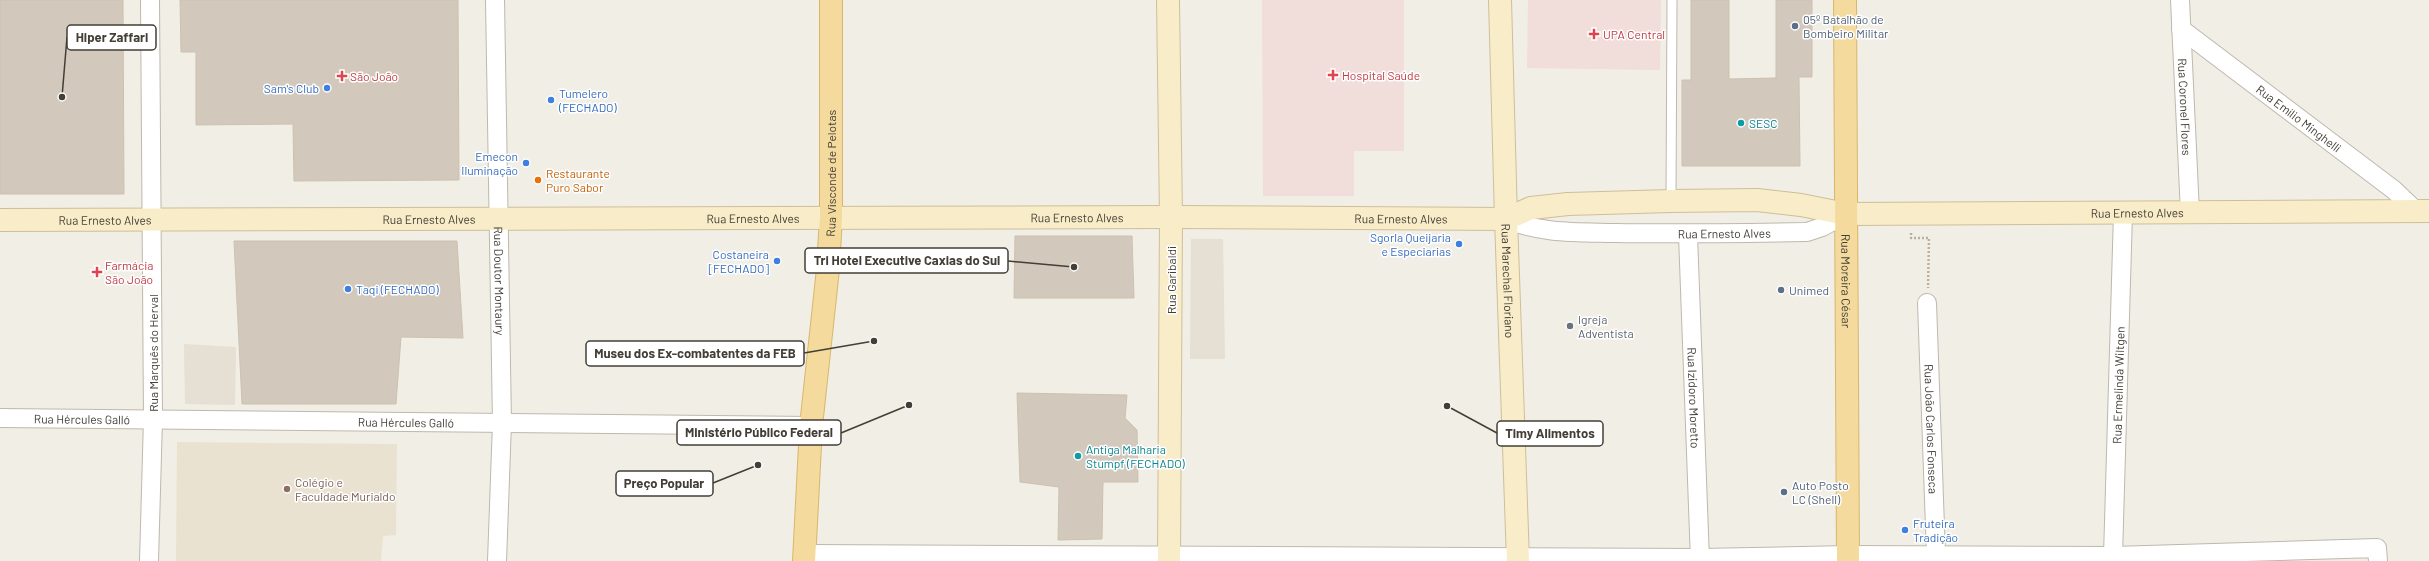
<svg xmlns="http://www.w3.org/2000/svg" width="2429" height="561" font-family="Barlow,sans-serif">
	<style>
		.residential { fill: #e5dfd4 }
		.education { fill: #e9e2d1 }
		.medical { fill: #f1ddda }
		.building { fill: #d2c9bc; stroke: #ccc1b0 }
		.lines { fill: none; stroke-linecap: round; stroke-linejoin: round }
		.lane-casing { stroke: #bfb8ac; stroke-width: 11 }
		.street-casing { stroke: #bfb8ac; stroke-width: 20 }
		.secondary-casing { stroke: #cdbf99; stroke-width: 24 }
		.primary-casing { stroke: #d8b66d; stroke-width: 24 }
		.path { stroke: #bcb09c; stroke-width: 2.5; stroke-dasharray: 2 2; stroke-linecap: butt }
		.lane { stroke: #fff; stroke-width: 9 }
		.street { stroke: #fff; stroke-width: 18 }
		.secondary { stroke: #f9ecc8; stroke-width: 22 }
		.primary { stroke: #f4da9c; stroke-width: 22 }
		.service-dot { fill: #5c6f8a; stroke: #fff; stroke-width: 1.5 }
		.health-dot { fill: #e0444e; stroke: #fff; stroke-width: 1.5 }
		.shop-dot { fill: #3f7fe0; stroke: #fff; stroke-width: 1.5 }
		.culture-dot { fill: #0f9aa8; stroke: #fff; stroke-width: 1.5 }
		.food-dot { fill: #e8710a; stroke: #fff; stroke-width: 1.5 }
		.worship-dot { fill: #6b7280; stroke: #fff; stroke-width: 1.5 }
		.education-dot { fill: #8d6e63; stroke: #fff; stroke-width: 1.5 }
		.labels { text-anchor: middle; dominant-baseline: central; stroke-width: 3; stroke-linejoin: round; paint-order: stroke }
		.service-label { font-size: 12px; fill: #4e5e75; stroke: #fff; text-anchor: start }
		.health-label { font-size: 12px; fill: #be3a42; stroke: #fff; text-anchor: start }
		.shop-label { font-size: 12px; fill: #366cbe; stroke: #fff; text-anchor: end }
		.street-label { font-size: 12px; fill: #433e36; stroke: #fff }
		.culture-label { font-size: 12px; fill: #0d838f; stroke: #fff; text-anchor: start }
		.food-label { font-size: 12px; fill: #c56008; stroke: #fff; text-anchor: start }
		.worship-label { font-size: 12px; fill: #5b616d; stroke: #fff; text-anchor: start }
		.education-label { font-size: 12px; fill: #785e54; stroke: #fff; text-anchor: start }
		.leader { fill: none; stroke: #433e36; stroke-width: 1.5 }
		.callout-dot { fill: #433e36; stroke: #fff; stroke-width: 1.5 }
		.callout { fill: #fff; stroke: #433e36; stroke-width: 1.5 }
		.callout-label { font-size: 13px; text-anchor: middle; font-weight: bold; fill: #433e36 }
	</style>
	<rect width="100%" height="100%" fill="#f1eee6"/>
	<path class="residential" d="M1191 239H1223L1225 359H1190Z
		M184 344 236 347 235 405 185 404Z"/>
	<path class="education" d="M177 442 397 444 396 535 383 536 381 561H176Z"/>
	<path class="medical" d="M1262 0H1404V151H1354V196H1263Z
		M1528 0H1661L1660 70 1527 68Z"/>
	<path class="building" d="M0 0H123L124 194H0Z
		M180 0H458L459 180 294 181 293 124 196 125V52H181Z
		M1691 0H1729V79L1776 78V0H1812V77H1799L1800 166H1682V80H1691Z
		M1015 236H1132L1134 298H1014Z
		M234 241H457L463 338 401 337 396 404H242Z
		M1017 393 1127 395 1125 418 1137 430 1138 482H1103L1102 539 1058 540 1059 487 1020 482Z"/>
	<g class="lines">
		<g class="lane-casing">
			<path id="lane" d="M1671 201 1672 0"/>
		</g>
		<g class="street-casing">
			<g id="street">
				<path id="s1" d="M495 0 502 423 497 561"/>
				<path id="s2" d="M2180 0 2190 213"/>
				<path id="s3" d="M2181 29 2394 190 2415 210"/>
				<path id="s4" d="M1506 219C1541 234 1578 232 1616 233 1680 234 1743 233 1807 232L1822 227 1846 214"/>
				<path id="s5" d="M1688 235 1700 561"/>
				<path id="s6" d="M1927 303 1936 555"/>
				<path id="s7" d="M0 418 811 426"/>
				<path d="M805 554 1700 558 1848 555 2113 556 2377 548 2378 561"/>
				<path id="s8" d="M2113 556 2123 213"/>
				<path d="M149 561 153 419 150 0"/>
			</g>
		</g>
		<g class="secondary-casing">
			<g id="secondary">
				<path d="M1168 0 1171 217 1169 561"/>
				<path id="s9" d="M1500 0 1506 219 1518 561"/>
				<path id="s10" d="M0 220 1171 217 1506 219 1531 208 1568 204 1671 201 1757 200 1801 205 1846 214 2429 211"/>
			</g>
		</g>
		<g class="primary-casing">
			<g id="primary">
				<path id="s11" d="M1845 0 1848 561"/>
				<path id="s12" d="M804 561 811 426 828 269 831 217V0"/>
			</g>
		</g>
		<path class="path" d="M1911 233V238H1929L1928 288"/>
		<use href="#lane" class="lane"/>
		<use href="#street" class="street"/>
		<use href="#secondary" class="secondary"/>
		<use href="#primary" class="primary"/>
	</g>
	<g class="service-dot">
		<circle cx="1795" cy="26" r="4"/>
		<circle cx="1781" cy="290" r="4"/>
		<circle cx="1784" cy="492" r="4"/>
	</g>
	<g class="health-dot">
		<path d="M1592 28h4v4h4v4h-4v4h-4v-4h-4v-4h4z"/>
		<path d="M1331 69h4v4h4v4h-4v4h-4v-4h-4v-4h4z"/>
		<path d="M340 70h4v4h4v4h-4v4h-4v-4h-4v-4h4z"/>
		<path d="M95 266h4v4h4v4h-4v4h-4v-4h-4v-4h4z"/>
	</g>
	<g class="shop-dot">
		<circle cx="327" cy="88" r="4"/>
		<circle cx="551" cy="100" r="4"/>
		<circle cx="526" cy="163" r="4"/>
		<circle cx="1459" cy="244" r="4"/>
		<circle cx="777" cy="261" r="4"/>
		<circle cx="348" cy="289" r="4"/>
		<circle cx="1905" cy="530" r="4"/>
	</g>
	<g class="culture-dot">
		<circle cx="1741" cy="123" r="4"/>
		<circle cx="1078" cy="456" r="4"/>
	</g>
	<circle class="food-dot" cx="538" cy="180" r="4"/>
	<circle class="worship-dot" cx="1570" cy="326" r="4"/>
	<circle class="education-dot" cx="287" cy="489" r="4"/>
	<g class="labels">
		<g class="service-label">
			<text x="1803" y="19">05º Batalhão de<tspan x="1803" dy="14">Bombeiro Militar</tspan></text>
			<text x="1789" y="290">Unimed</text>
			<text x="1792" y="485">Auto Posto<tspan x="1792" dy="14">LC (Shell)</tspan></text>
		</g>
		<g class="health-label">
			<text x="1603" y="34">UPA Central</text>
			<text x="1342" y="75">Hospital Saúde</text>
			<text x="350" y="76">São João</text>
			<text x="105" y="265">Farmácia<tspan x="105" dy="14">São João</tspan></text>
		</g>
		<g class="shop-label">
			<text x="319" y="88">Sam's Club</text>
			<text x="559" y="93" text-anchor="start">Tumelero<tspan x="559" dy="14">(FECHADO)</tspan></text>
			<text x="518" y="156">Emecon<tspan x="518" dy="14">Iluminação</tspan></text>
			<text x="1451" y="237">Sgorla Queijaria<tspan x="1451" dy="14">e Especiarias</tspan></text>
			<text x="769" y="254">Costaneira<tspan x="769" dy="14">[FECHADO]</tspan></text>
			<text x="356" y="289" text-anchor="start">Taqi (FECHADO)</text>
			<text x="1913" y="523" text-anchor="start">Fruteira<tspan x="1913" dy="14">Tradição</tspan></text>
		</g>
		<g class="street-label">
			<text stroke="none"><textPath href="#s2" startOffset="107">Rua Coronel Flores</textPath></text>
			<text stroke="none"><textPath href="#s3" startOffset="148">Rua Emílio Minghelli</textPath></text>
			<text stroke="none"><textPath href="#s12" startOffset="389">Rua Visconde de Pelotas</textPath></text>
			<text stroke="none"><textPath href="#s10" startOffset="2141">Rua Ernesto Alves</textPath></text>
			<text stroke="none"><textPath href="#s10" startOffset="1077">Rua Ernesto Alves</textPath></text>
			<text stroke="none"><textPath href="#s10" startOffset="429">Rua Ernesto Alves</textPath></text>
			<text stroke="none"><textPath href="#s10" startOffset="753">Rua Ernesto Alves</textPath></text>
			<text stroke="none"><textPath href="#s10" startOffset="1401">Rua Ernesto Alves</textPath></text>
			<text stroke="none"><textPath href="#s10" startOffset="105">Rua Ernesto Alves</textPath></text>
			<text stroke="none"><textPath href="#s4" startOffset="220">Rua Ernesto Alves</textPath></text>
			<text transform="translate(1171 280) rotate(-90)">Rua Garibaldi</text>
			<text stroke="none"><textPath href="#s1" startOffset="281">Rua Doutor Montaury</textPath></text>
			<text stroke="none"><textPath href="#s9" startOffset="281">Rua Marechal Floriano</textPath></text>
			<text stroke="none"><textPath href="#s11" startOffset="281">Rua Moreira César</textPath></text>
			<text transform="translate(153 353) rotate(-90)">Rua Marquês do Herval</text>
			<text stroke="none"><textPath href="#s8" startOffset="171">Rua Ermelinda Wiltgen</textPath></text>
			<text stroke="none"><textPath href="#s5" startOffset="163">Rua Izidoro Moretto</textPath></text>
			<text stroke="none"><textPath href="#s7" startOffset="82">Rua Hércules Galló</textPath></text>
			<text stroke="none"><textPath href="#s7" startOffset="406">Rua Hércules Galló</textPath></text>
			<text stroke="none"><textPath href="#s6" startOffset="126">Rua João Carlos Fonseca</textPath></text>
		</g>
		<g class="culture-label">
			<text x="1749" y="123">SESC</text>
			<text x="1086" y="449">Antiga Malharia<tspan x="1086" dy="14">Stumpf (FECHADO)</tspan></text>
		</g>
		<g class="food-label">
			<text x="546" y="173">Restaurante<tspan x="546" dy="14">Puro Sabor</tspan></text>
		</g>
		<g class="worship-label">
			<text x="1578" y="319">Igreja<tspan x="1578" dy="14">Adventista</tspan></text>
		</g>
		<g class="education-label">
			<text x="295" y="482">Colégio e<tspan x="295" dy="14">Faculdade Murialdo</tspan></text>
		</g>
	</g>
	<path class="leader" d="M62 97L67 37M1074 267L1008 261M874 341L804 353M909 405L841 433M1447 406L1497 433M758 465L713 483"/>
	<g class="callout-dot">
		<circle cx="62" cy="97" r="4"/>
		<circle cx="1074" cy="267" r="4"/>
		<circle cx="874" cy="341" r="4"/>
		<circle cx="909" cy="405" r="4"/>
		<circle cx="1447" cy="406" r="4"/>
		<circle cx="758" cy="465" r="4"/>
	</g>
	<g class="callout">
		<rect x="67" y="25" width="89" height="25" rx="4"/>
		<rect x="805" y="248" width="203" height="25" rx="4"/>
		<rect x="586" y="341" width="218" height="25" rx="4"/>
		<rect x="677" y="420" width="164" height="25" rx="4"/>
		<rect x="1497" y="421" width="106" height="25" rx="4"/>
		<rect x="616" y="471" width="97" height="25" rx="4"/>
	</g>
	<g class="callout-label">
		<text x="112" y="42">Hiper Zaffari</text>
		<text x="907" y="265">Tri Hotel Executive Caxias do Sul</text>
		<text x="695" y="358">Museu dos Ex-combatentes da FEB</text>
		<text x="759" y="437">Ministério Público Federal</text>
		<text x="1550" y="438">Timy Alimentos</text>
		<text x="664" y="488">Preço Popular</text>
	</g>
</svg>
